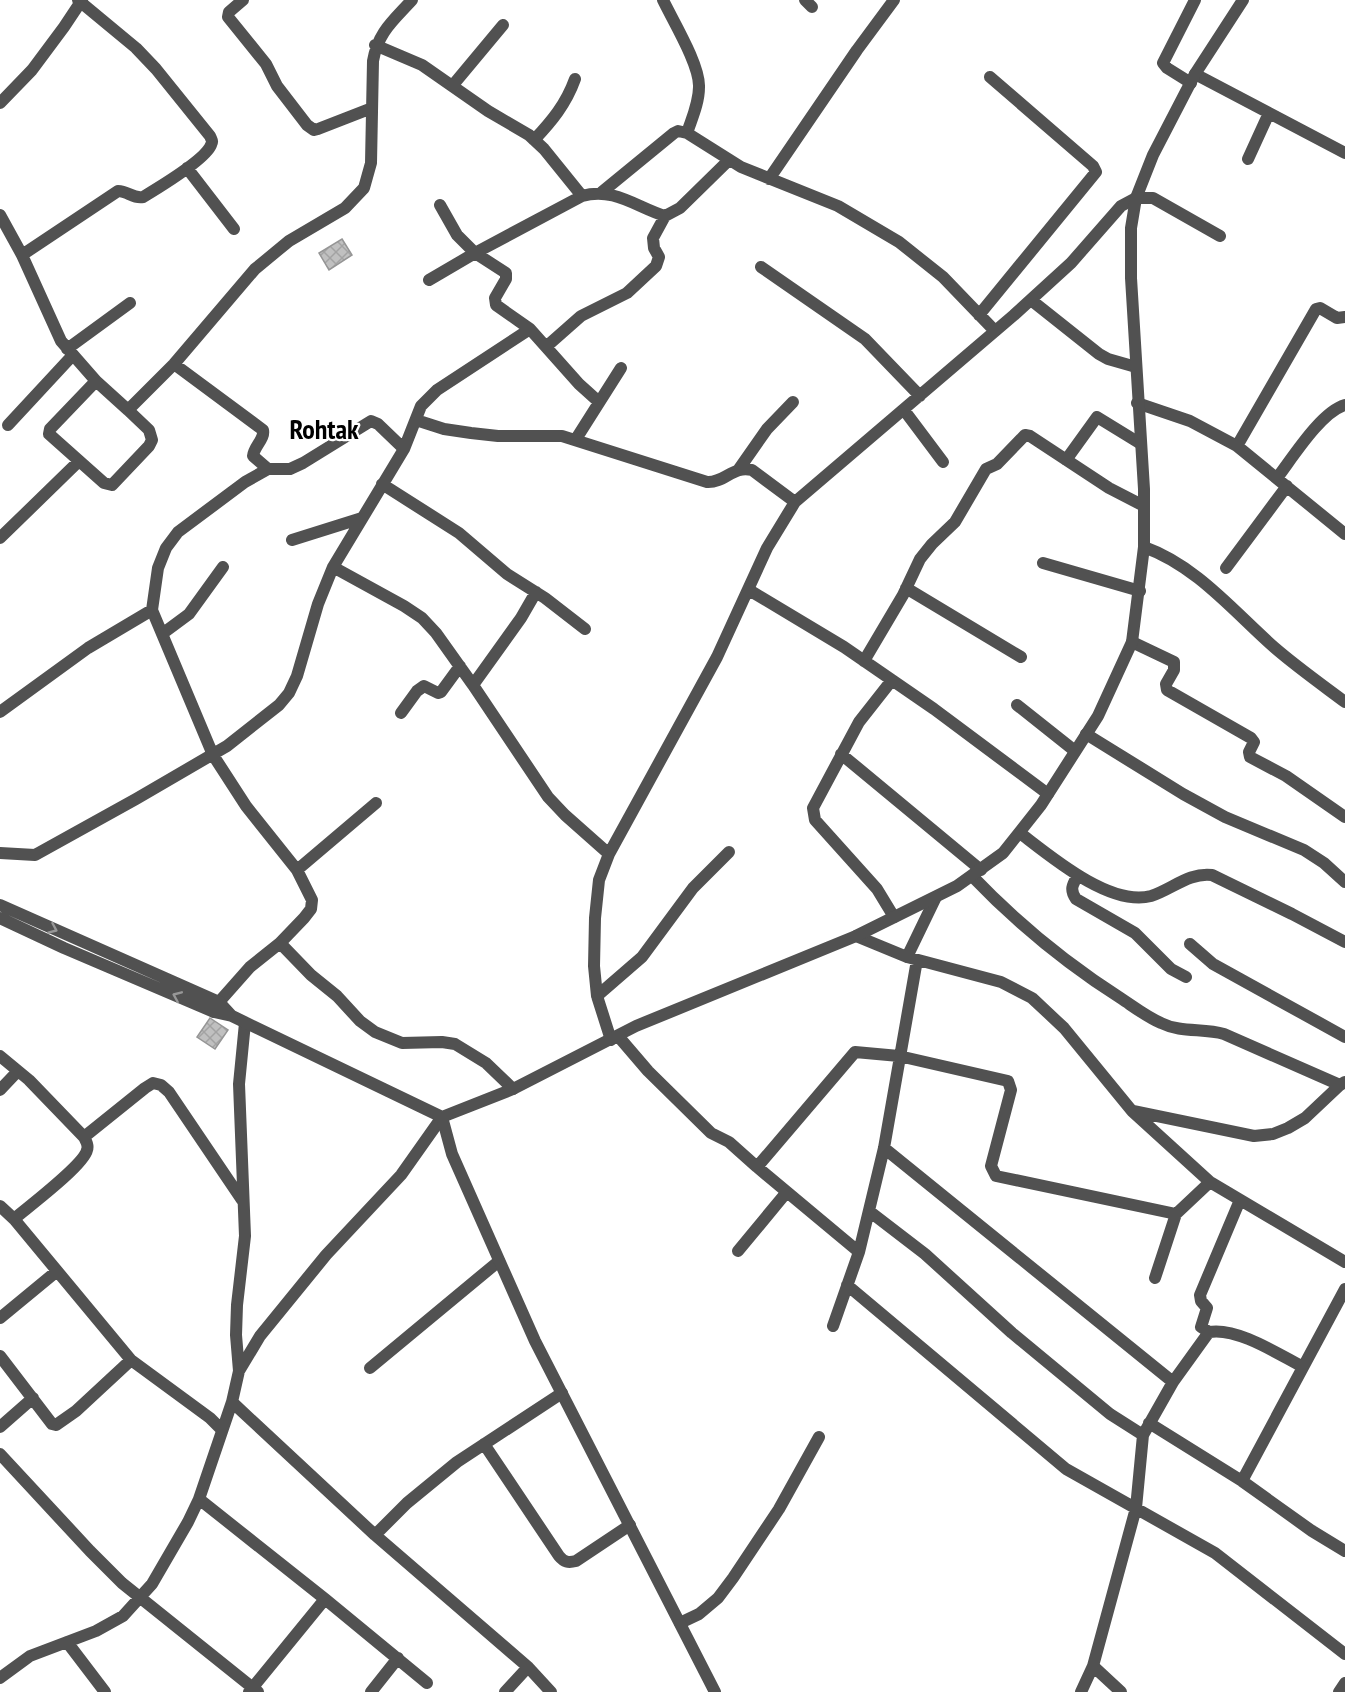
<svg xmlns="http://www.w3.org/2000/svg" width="1345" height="1692" font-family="'PT Sans Narrow',sans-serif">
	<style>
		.building { fill: url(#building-cross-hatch); stroke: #959595; stroke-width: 1.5 }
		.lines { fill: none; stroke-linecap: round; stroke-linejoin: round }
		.minor { stroke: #515151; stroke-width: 12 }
		.tertiary { stroke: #515151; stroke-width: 12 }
		.oneway { stroke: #979797 }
		.labels { text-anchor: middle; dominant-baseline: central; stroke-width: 4.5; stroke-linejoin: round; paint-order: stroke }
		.town-label { font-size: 28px; font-weight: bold; fill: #000; stroke: #fff }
	</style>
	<defs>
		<pattern id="building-cross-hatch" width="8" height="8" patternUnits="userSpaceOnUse" patternTransform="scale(1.5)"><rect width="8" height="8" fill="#c0c0c0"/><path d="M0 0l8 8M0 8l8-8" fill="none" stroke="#a3a3a3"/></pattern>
	</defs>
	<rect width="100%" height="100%" fill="#fff"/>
	<path class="building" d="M342 239 352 255 329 270 319 253Z
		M210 1018 228 1030 215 1049 197 1037Z"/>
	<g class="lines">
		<path class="minor" d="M243 0 229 12 228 17 266 64 277 86 307 125 314 130 318 129 372 108
			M663 0C673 21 700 65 699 87 699 103 692 118 687 133
			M805 0 812 7
			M375 45 422 65 488 111 529 135 544 149 582 196C614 187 636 207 665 216L680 208 729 160
			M1195 74 1345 153
			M1191 83 1167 68 1163 63 1195 0
			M453 85 503 25
			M0 103 32 70 64 27 82 0
			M534 140C552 121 566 104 575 79
			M1248 159 1269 113
			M187 168 234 229
			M769 179 857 50 894 0
			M602 192 674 133 678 131 687 133 741 167 838 206 899 242 943 277 995 331
			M440 205 457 235 475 253 506 273V279L495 298 496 305 530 329 579 384 599 402
			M0 215 22 255 61 341 96 381
			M22 255 118 191C128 191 133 199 143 197 158 188 205 160 211 145 213 141 212 141 210 136L156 69 136 48 78 0
			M761 267 865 339 920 396
			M429 280 475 253 582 196
			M1031 300 1099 354 1108 359 1136 367
			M979 315 1096 172 1093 166 990 77
			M547 346 581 316 627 293 656 266 659 257 654 248 653 238 665 216
			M67 349 130 303
			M174 364 263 430C265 439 254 446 253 456L268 469
			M1137 403 1190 421 1237 446 1345 534
			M128 410 149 430 152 440 149 446 112 485 104 483 49 434 50 429 96 381 128 410 174 364 255 269 289 241 345 208 364 188 371 163 373 61C378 32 393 21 412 0
			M904 410 943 462
			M416 420 444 429 471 433 498 436H562L707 482C725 483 733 465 752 470L795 502
			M8 425 72 356
			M576 439 621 368
			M1237 446 1316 309 1320 308 1337 318 1345 317
			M1066 460 1097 417 1141 444
			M739 469 767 429 793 402
			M1277 478C1293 457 1321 412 1345 405
			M382 484 459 533 507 574 545 598 585 629
			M0 538 78 462
			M292 540 362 518
			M1144 547C1197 566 1234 612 1275 648 1297 667 1321 684 1345 702
			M1043 563 1140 591
			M333 567 404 606 422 618 436 633 473 685 548 797 565 815 609 854
			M1226 568 1287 486
			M906 588 1021 657
			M749 590 844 647 934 709 1048 794
			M152 610 213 755 246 806 297 870 312 900 311 909 304 918 280 943 250 967 219 1002 214 1012
			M162 634 189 614 223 567
			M1132 642 1174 662V670L1166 684 1167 690 1251 738 1254 742 1249 752 1250 757 1286 776 1345 817
			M864 661 903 595 920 559 932 544 955 522 986 469 997 464 1025 435 1030 436 1109 488 1144 506
			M892 680 859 722 813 808 815 820 877 889 894 917
			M473 685 521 618 536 592
			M1017 705 1075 751
			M0 712 88 648 152 610 158 568 166 548 178 532 245 482 268 469H290L303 463 371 421 378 424 404 449
			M401 713 417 691 424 686 438 693 441 692 460 666
			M1086 734 1183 794 1225 817 1304 850 1324 863 1345 882
			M841 754 981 870
			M1020 833C1050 856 1110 907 1151 896 1171 890 1189 872 1212 875L1292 914 1345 942
			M0 853 35 855 136 799 227 746 279 705 289 693 297 676 318 604 333 567 404 449 421 406 437 390 530 329
			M297 870 376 803
			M1078 875C1073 884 1069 889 1076 899L1135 933 1171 969 1186 977
			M972 876C1017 923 1067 964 1122 999 1134 1007 1147 1017 1161 1023 1181 1033 1203 1028 1224 1034L1340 1085
			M856 936 907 957 1001 982 1032 998 1064 1028 1132 1111 1210 1182 1345 1262
			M280 943 311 975 337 996 360 1021 375 1032 402 1043 442 1042 455 1044 486 1063 513 1089
			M1190 944 1213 964 1345 1037
			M907 957 936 897
			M597 996 642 957 693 888 729 852
			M618 1036 648 1071 711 1133 729 1142 757 1167 859 1252
			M611 1040 597 996 594 966 595 918 599 880 609 854 717 657 767 548 795 502 1014 315 1071 263 1121 206 1136 198H1153L1220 236
			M0 1056 29 1080 84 1137C86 1141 89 1145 87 1150 84 1165 28 1207 14 1219
			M0 1090 17 1072
			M1133 1111 1254 1136 1273 1134 1288 1128 1305 1118 1340 1085 1345 1082
			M84 1137 145 1088 153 1083 161 1085 169 1092 242 1200
			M884 1148 1173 1382
			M757 1167 855 1052 899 1056 1008 1081 1011 1090 991 1166 996 1176 1176 1214
			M0 1206 14 1219 131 1360 210 1418 222 1430
			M869 1211 925 1254 1012 1333 1110 1414 1143 1435
			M738 1251 786 1193
			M1155 1278 1176 1214 1210 1182
			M847 1285 1066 1469 1215 1553 1345 1654
			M0 1318 57 1271
			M833 1326 859 1252 884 1148 917 960
			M1209 1332C1237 1327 1278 1354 1303 1367
			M0 1356 52 1424 56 1425 76 1411 131 1360
			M370 1368 499 1261
			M239 1371 236 1335 237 1305 245 1236 239 1084 245 1023
			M232 1402 375 1535 528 1667 551 1692
			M1149 1423 1242 1481 1345 1289
			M0 1427 33 1398
			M484 1444 559 1556C564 1562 568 1563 576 1561L630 1525
			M0 1454 90 1551 122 1583 258 1692
			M1242 1481 1312 1531 1345 1551
			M199 1499 325 1599 427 1683
			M375 1535 407 1503 457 1462 562 1393
			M680 1623 699 1614 718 1598 733 1578 779 1509 819 1437
			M67 1642 105 1692
			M1093 1666 1121 1692
			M0 1678 30 1656 96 1631 123 1616 152 1584 188 1522 199 1499 232 1402 239 1371 260 1336 326 1255 401 1175 442 1117
			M249 1692 325 1599
			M371 1692 398 1658
			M505 1692 528 1667
			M1081 1692 1093 1666 1136 1508 1143 1435 1173 1382 1209 1332 1201 1327 1207 1308 1201 1301 1200 1295 1240 1200
			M1339 1692 1345 1683"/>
		<path class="tertiary" d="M0 905 219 1002 231 1015
			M0 918 64 948 214 1012 232 1016 442 1117 452 1154 535 1341 715 1692
			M442 1117 513 1089 636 1026 856 936 957 886 1003 853 1041 805 1098 716 1132 642 1144 547V489L1131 278V228L1136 198 1153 155 1195 74 1243 0"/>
	</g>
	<defs><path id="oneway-chevron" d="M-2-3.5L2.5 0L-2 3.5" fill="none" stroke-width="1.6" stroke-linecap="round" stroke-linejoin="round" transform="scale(1.5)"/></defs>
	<g class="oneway">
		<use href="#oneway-chevron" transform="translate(53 929) rotate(24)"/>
		<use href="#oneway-chevron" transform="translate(177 996) rotate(-157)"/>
	</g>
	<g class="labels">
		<g class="town-label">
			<text x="324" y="428">Rohtak</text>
		</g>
	</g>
</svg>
